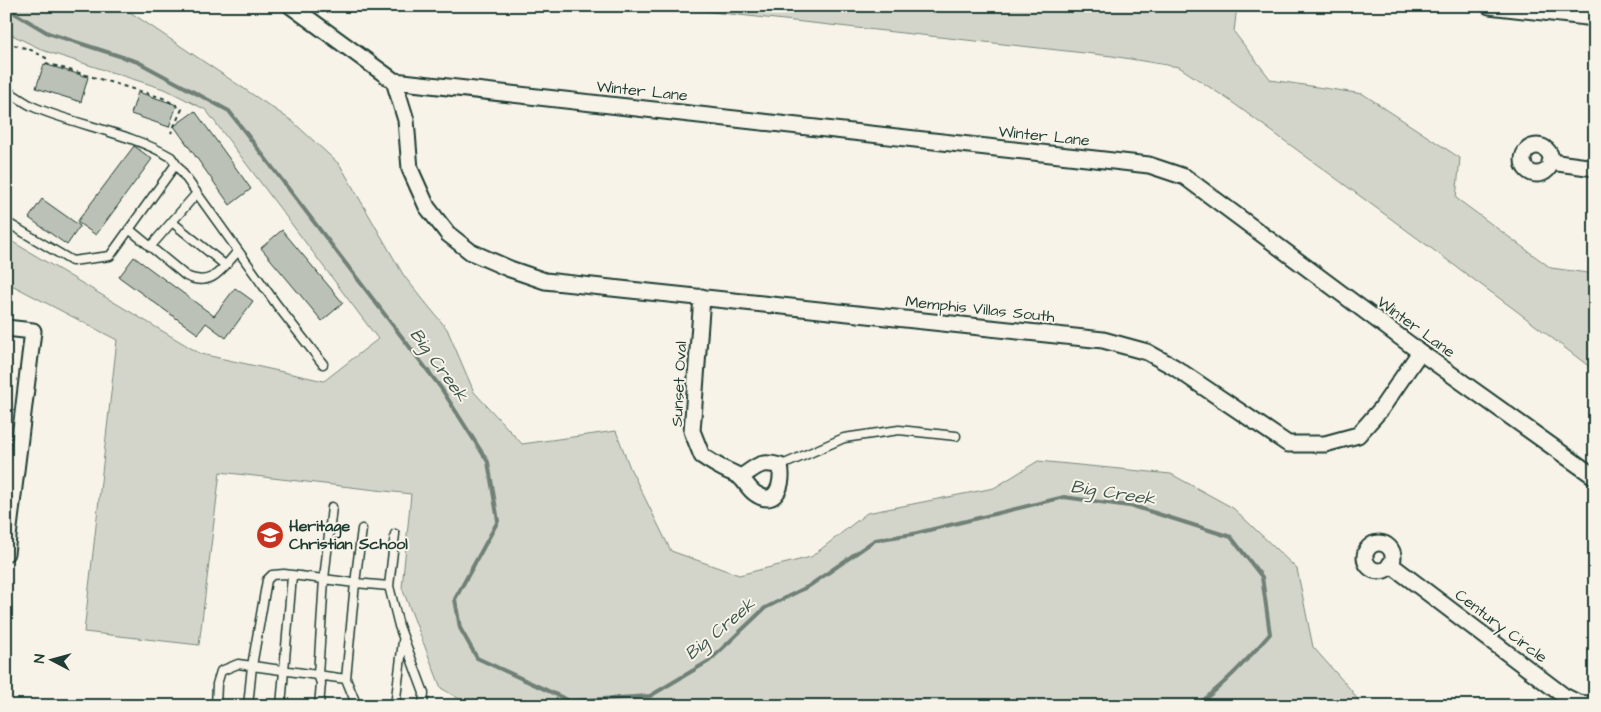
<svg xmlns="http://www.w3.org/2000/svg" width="1601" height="712" font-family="'Architects Daughter',sans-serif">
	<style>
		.green { fill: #d3d5ca; stroke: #79897f }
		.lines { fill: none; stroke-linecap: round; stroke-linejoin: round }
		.stream { stroke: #6f8077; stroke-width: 4 }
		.building { fill: #bbc1b6; stroke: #1f3d34 }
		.lane-casing { stroke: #1f3d34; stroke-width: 11 }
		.street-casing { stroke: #1f3d34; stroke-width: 19 }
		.path { stroke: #1f3d34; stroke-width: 2; stroke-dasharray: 4 4; stroke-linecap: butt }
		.lane { stroke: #f7f3e8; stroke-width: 8 }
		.street { stroke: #f7f3e8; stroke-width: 15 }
		.labels { text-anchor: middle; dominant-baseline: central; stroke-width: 4; stroke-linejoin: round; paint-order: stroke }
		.street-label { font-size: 16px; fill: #1f3d34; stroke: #f7f3e8 }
		.poi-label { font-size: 16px; font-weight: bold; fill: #1f3d34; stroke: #f7f3e8; text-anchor: start }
		.water-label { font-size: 18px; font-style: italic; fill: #405950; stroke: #f7f3e8 }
	</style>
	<rect width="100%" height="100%" fill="#f7f3e8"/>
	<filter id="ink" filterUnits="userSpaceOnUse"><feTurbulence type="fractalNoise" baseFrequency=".02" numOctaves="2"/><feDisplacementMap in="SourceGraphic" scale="10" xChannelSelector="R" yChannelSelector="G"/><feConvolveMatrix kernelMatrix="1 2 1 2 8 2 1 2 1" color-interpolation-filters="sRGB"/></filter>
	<g filter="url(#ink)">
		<path class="green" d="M6 6H121L292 121 340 165 404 276 447 329 474 392 522 444 616 431 630 468 671 551 739 575 811 557 867 513 994 488 1038 461 1171 474 1233 508 1297 569 1313 647 1351 690 1362 706H471L441 688 402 588 411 494 220 472 199 645 84 632 117 340 6 282V238L201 354 324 381 378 339 206 110 167 90 45 51 6 32Z
			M657 6H1237L1234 32 1271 80 1363 94 1460 158 1456 198 1551 268 1595 274V371L1514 309 1229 100 1179 67 1112 56Z"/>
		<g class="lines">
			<path class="stream" d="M6 8 48 33 138 62 229 111 441 388 488 462 498 521 455 599 460 628 477 658 570 701 650 696 709 661 765 608 809 586 875 540 913 534 1064 497 1136 507 1231 537 1262 577 1270 634C1247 660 1224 685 1196 706"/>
		</g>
		<path class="building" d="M44 64 88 77 81 102 36 88Z
			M138 92 177 105 169 127 131 114Z
			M195 111 251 189 230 205 174 126Z
			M134 146 152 159 96 235 77 222Z
			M42 199 80 226 67 245 29 218Z
			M282 230 343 303 322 321 261 248Z
			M134 257 214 316 235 288 253 301 226 338 206 323 198 334 119 277Z"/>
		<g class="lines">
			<g class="lane-casing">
				<path id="lane" d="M6 90C16 96 26 104 36 108 80 126 130 133 171 157L277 305 323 364
					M6 222 72 261 110 256 176 164
					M172 222 225 265
					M129 229 186 276C212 288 222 269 238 251
					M150 247 197 193
					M780 466 844 438 899 430 956 436
					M362 529 355 583 389 586 395 534
					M389 586 399 626 424 693 423 706
					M216 706 217 684 221 671 238 664 346 679 357 706
					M248 706 252 666 267 580 272 575 284 574 355 583 346 679
					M281 706 292 576
					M319 706 321 683 318 675 324 579 332 507
					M395 706 403 641"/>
			</g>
			<g class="street-casing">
				<path id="street" d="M291 6 394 81 406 120 410 169 427 207 448 234 471 252 510 269 545 281 1103 340 1147 352 1174 367 1288 444H1325L1358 435 1381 409 1420 352
					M1489 6 1595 18
					M394 81 1149 165 1185 177 1420 352 1595 477
					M1523 160a14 14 0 1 1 28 0a14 14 0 1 1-28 0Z
					M1550 162 1595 168
					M702 297 692 431 702 456C710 461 717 466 726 470 730 472 736 474 740 477 746 482 749 490 756 494 777 508 784 482 780 466 759 460 757 467 741 477
					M6 328 33 331 6 553
					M1365 557a14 14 0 1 1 28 0a14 14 0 1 1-28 0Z
					M1390 564 1564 696 1578 703 1595 705"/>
			</g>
			<path class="path" d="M6 43 29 49 46 58V63L163 98 182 109 171 133"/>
			<use href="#lane" class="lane"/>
			<use href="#street" class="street"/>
		</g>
	</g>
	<defs>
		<g id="school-disc" transform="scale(1.4375)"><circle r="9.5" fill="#c8321e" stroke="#f7f3e8"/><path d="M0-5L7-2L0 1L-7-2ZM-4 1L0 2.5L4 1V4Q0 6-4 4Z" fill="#fff"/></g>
	</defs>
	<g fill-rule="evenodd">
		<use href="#school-disc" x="270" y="535"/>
	</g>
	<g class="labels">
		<g class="street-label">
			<text transform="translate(642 91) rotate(6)">Winter Lane</text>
			<text transform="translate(1044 136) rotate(6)">Winter Lane</text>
			<text transform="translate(980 309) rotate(6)">Memphis Villas South</text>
			<text transform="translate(1416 327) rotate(36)">Winter Lane</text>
			<text transform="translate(679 384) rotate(-87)">Sunset Oval</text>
			<text transform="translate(1501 626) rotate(37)">Century Circle</text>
		</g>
		<g class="poi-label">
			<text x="289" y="526">Heritage<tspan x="289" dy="18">Christian School</tspan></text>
		</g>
		<g class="water-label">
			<text transform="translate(439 365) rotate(54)">Big Creek</text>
			<text transform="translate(1113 493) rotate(9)">Big Creek</text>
			<text transform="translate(720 629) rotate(-40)">Big Creek</text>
		</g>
	</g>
	<rect width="1601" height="712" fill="none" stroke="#f7f3e8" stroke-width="25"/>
	<rect x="12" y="12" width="1576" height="687" fill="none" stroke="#1f3d34" stroke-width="2" filter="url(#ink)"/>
	<g transform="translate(52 660) rotate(276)" stroke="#f7f3e8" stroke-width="4" paint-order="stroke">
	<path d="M0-4L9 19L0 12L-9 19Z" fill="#1f3d34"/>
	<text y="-8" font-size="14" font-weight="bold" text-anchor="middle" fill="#1f3d34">N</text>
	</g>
</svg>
